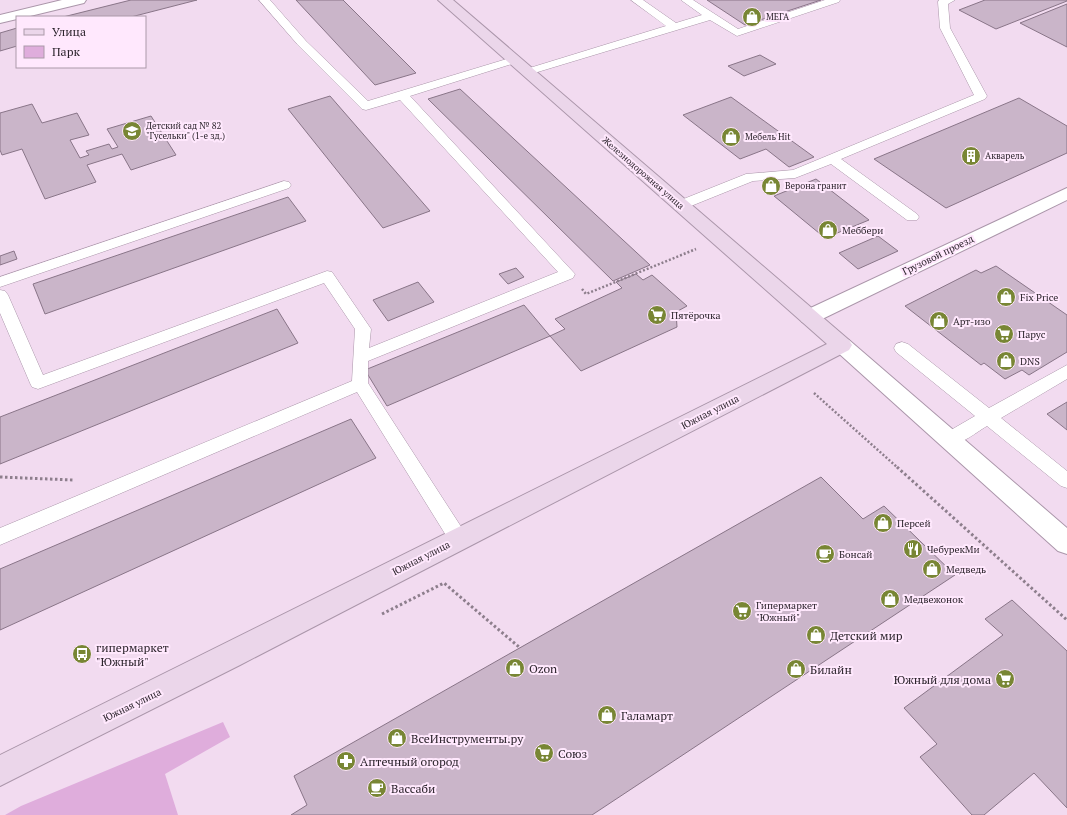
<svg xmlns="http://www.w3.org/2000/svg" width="1067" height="815" font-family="'PT Serif',serif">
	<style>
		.green { fill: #dfaddc }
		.building { fill: #cab5c9; stroke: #897588 }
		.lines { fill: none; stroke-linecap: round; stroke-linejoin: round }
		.lane-casing { stroke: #ab96aa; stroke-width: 1 }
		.street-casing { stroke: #ab96aa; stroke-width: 2 }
		.secondary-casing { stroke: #ab96aa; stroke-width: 2 }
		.path-far1 { stroke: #8d7e8c; stroke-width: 2.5; stroke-dasharray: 2 2; stroke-linecap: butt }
		.path { stroke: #8d7e8c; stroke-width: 3; stroke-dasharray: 2.5 2.5; stroke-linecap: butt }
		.lane { fill: #fff; fill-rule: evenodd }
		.street { fill: #fff; fill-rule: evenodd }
		.secondary { fill: #ebd6ea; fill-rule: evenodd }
		.labels { text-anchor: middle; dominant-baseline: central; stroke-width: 4; stroke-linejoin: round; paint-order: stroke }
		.far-poi-label { font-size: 9px; fill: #2c242c; stroke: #ffe8fd; text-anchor: start }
		.far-street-label { font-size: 9px; fill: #2c242c; stroke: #ffe8fd }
		.poi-label { font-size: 10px; fill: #2c242c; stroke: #ffe8fd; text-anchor: start }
		.street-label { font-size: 10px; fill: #2c242c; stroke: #ffe8fd }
		.near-poi-label { font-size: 12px; fill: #2c242c; stroke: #ffe8fd; text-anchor: start }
	</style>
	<rect width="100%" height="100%" fill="#f2dbf0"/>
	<path class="green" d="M223 722 230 737 165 774 178 815H5L21 806Z"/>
	<path class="building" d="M131 0H197L131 17H63Z
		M296 0H343L416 73 375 85Z
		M707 0H821L745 25Z
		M985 0H1067V1L996 29 959 10Z
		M1067 4V47L1020 23Z
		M17 28V46L0 51V33Z
		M760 55 776 64 744 76 728 66Z
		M460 89 650 265 613 281 428 99Z
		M330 96 430 211 383 228 288 109Z
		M731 97 814 157 789 167 766 149 740 159 683 115Z
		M1019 98 1067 126V153L946 208 874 159Z
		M32 104 42 123 77 113 89 135 70 140 80 158 89 155 86 151 109 144 112 149 118 147 107 129 151 116 176 155 131 170 122 154 87 165 96 182 45 199 22 149 2 155 0 150V113Z
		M816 179 869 220 825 238 774 196Z
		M288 197 306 221 45 314 33 284Z
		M878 236 898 251 858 269 839 253Z
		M14 251 17 259 0 265V256Z
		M996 266 1067 315V352L1029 375 1022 370 1005 379 984 363 981 365 905 306 976 270 981 273Z
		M516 268 524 277 508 284 499 274Z
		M636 274 643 280 652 275 687 306 676 312 677 327 581 371 550 336 565 329 555 319 622 288 616 282Z
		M418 282 434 302 388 321 373 300Z
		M524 305 550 336 387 406 365 370Z
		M277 309 298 343 0 464V417Z
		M1067 402V430L1047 414Z
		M351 419 376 458 0 630V569Z
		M821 477 863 519 884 506 955 575 592 815H291L307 805 294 776Z
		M1012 600 1067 651V808L1034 773 984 815H972L920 757 937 744 904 708 1003 635 985 619Z"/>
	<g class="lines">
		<g class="lane-casing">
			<path id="lane" d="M259 0H270L306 41 368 101 510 58H518L520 60 518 62 410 96 575 274 573 278 368 361V383L469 539 466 545 459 547 452 545 357 392 0 545V528L352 381 355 329 324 283 38 389 32 387 30 383 0 313V290L5 291 8 295 43 375 327 271 332 272 371 329 369 348 558 272 400 100 366 110 362 109 298 45Z
				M631 0H643L676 23 702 15 681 0H693L738 29 825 0H840L839 2 737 36 710 20 531 74H523L521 72 523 70 666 26Z
				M939 0H955L948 4 950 28 987 96 985 99 841 159 917 214 919 217 917 220H907L831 164 795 178 753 181 686 208H676L674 205 676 202 746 174 793 170 974 95 940 28 938 2Z
				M284 181 289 182 291 185 289 188 0 287V277Z
				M902 342 908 344 989 408 1067 365V379L1001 418 1067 471V488L1061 486 987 426C975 433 958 448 944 444L941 439 944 434 975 416 896 352 894 348 896 344Z"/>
		</g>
		<g class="street-casing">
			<path id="street" d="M62 0H86L84 3 26 17H17V19L0 23V15Z
				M1067 188V200L816 322 809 324 802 322 799 317 802 312Z
				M842 338 849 340 1067 528V554L1058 551 835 350 832 345 835 340Z"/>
		</g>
		<g class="secondary-casing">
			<path id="secondary" d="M438 0H453L849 340 852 345 849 350 240 665 0 786V755L827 344Z"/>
		</g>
		<path class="path-far1" d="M582 289 586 294 696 249
			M814 393 898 468"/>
		<path class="path" d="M897 467 1067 620
			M0 477 73 480
			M382 614 444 583 519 647"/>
		<use href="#lane" class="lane"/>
		<use href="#street" class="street"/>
		<use href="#secondary" class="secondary"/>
	</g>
	<defs>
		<g id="shop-disc" transform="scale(1)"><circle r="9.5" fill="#788634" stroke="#ffe8fd"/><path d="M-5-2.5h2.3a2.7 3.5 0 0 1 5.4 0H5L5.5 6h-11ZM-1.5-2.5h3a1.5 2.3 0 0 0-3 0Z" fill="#fff"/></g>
		<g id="school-disc" transform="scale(1)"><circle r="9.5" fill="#788634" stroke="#ffe8fd"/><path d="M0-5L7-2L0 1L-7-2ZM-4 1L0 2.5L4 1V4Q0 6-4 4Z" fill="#fff"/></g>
		<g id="building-disc" transform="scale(1)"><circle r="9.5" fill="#788634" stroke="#ffe8fd"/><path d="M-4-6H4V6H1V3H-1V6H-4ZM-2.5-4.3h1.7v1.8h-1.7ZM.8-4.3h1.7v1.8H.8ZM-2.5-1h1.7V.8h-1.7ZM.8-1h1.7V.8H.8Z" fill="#fff"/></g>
		<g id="supermarket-disc" transform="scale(1)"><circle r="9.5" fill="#788634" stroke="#ffe8fd"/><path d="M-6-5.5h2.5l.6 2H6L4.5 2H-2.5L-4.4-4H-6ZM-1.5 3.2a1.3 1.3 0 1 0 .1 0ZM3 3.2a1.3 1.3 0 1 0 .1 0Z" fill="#fff"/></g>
		<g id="restaurant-disc" transform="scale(1)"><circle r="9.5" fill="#788634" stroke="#ffe8fd"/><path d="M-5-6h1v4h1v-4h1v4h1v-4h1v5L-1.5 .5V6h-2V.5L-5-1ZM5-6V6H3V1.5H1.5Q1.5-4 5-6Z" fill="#fff"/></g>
		<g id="cafe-disc" transform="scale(1)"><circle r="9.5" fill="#788634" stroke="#ffe8fd"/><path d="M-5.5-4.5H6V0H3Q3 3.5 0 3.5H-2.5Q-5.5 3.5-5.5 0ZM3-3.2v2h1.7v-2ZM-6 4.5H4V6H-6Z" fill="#fff"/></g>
		<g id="bus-disc" transform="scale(1)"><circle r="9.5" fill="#788634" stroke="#ffe8fd"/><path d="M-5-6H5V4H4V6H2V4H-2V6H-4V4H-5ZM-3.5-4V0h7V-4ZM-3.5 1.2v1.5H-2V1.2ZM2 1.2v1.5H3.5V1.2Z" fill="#fff"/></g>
		<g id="pharmacy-disc" transform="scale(1)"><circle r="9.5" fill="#788634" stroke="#ffe8fd"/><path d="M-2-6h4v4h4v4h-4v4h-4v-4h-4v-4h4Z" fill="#fff"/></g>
	</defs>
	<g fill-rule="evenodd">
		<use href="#shop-disc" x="752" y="17"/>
		<use href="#school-disc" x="132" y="131"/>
		<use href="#shop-disc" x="731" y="137"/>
		<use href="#building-disc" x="971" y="156"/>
		<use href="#shop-disc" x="771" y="186"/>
		<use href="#shop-disc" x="828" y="230"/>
		<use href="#shop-disc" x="1006" y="297"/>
		<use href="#supermarket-disc" x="657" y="315"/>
		<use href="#shop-disc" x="939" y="321"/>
		<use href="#supermarket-disc" x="1004" y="334"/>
		<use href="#shop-disc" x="1006" y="361"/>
		<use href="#shop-disc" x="883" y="523"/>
		<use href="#restaurant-disc" x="913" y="549"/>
		<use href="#cafe-disc" x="825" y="554"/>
		<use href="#shop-disc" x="932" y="569"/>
		<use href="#shop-disc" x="890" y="599"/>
		<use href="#supermarket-disc" x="742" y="611"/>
		<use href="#shop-disc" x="816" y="635"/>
		<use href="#bus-disc" x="82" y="654"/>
		<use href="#shop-disc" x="515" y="668"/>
		<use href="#shop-disc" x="796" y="669"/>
		<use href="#supermarket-disc" x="1005" y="679"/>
		<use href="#shop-disc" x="607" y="715"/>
		<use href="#shop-disc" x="397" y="738"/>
		<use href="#supermarket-disc" x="544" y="753"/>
		<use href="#pharmacy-disc" x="346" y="761"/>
		<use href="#cafe-disc" x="377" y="788"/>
	</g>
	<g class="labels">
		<g class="far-poi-label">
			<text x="766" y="17">МЕГА</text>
			<text x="146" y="126">Детский сад № 82<tspan x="146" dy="10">"Гусельки" (1-е зд.)</tspan></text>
			<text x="745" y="137">Мебель Hit</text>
			<text x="985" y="156">Акварель</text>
			<text x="785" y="186">Верона гранит</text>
		</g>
		<g class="far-street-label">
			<text transform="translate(643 173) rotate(41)">Железнодорожная улица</text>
		</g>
		<g class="poi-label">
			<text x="842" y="230">Меббери</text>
			<text x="1020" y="297">Fix Price</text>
			<text x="671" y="315">Пятёрочка</text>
			<text x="953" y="321">Арт-изо</text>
			<text x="1018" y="334">Парус</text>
			<text x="1020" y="361">DNS</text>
			<text x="897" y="523">Персей</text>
			<text x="927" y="549">ЧебурекМи</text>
			<text x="839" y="554">Бонсай</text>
			<text x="946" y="569">Медведь</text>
			<text x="904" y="599">Медвежонок</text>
			<text x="756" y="605">Гипермаркет<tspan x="756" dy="12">"Южный"</tspan></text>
		</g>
		<g class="street-label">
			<text transform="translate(938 255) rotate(-26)">Грузовой проезд</text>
			<text transform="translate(710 412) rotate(-27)">Южная улица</text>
			<text transform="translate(421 558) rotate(-27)">Южная улица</text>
			<text transform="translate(132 705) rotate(-26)">Южная улица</text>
		</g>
		<g class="near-poi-label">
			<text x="830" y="635">Детский мир</text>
			<text x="96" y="647">гипермаркет<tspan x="96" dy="14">"Южный"</tspan></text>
			<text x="529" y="668">Ozon</text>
			<text x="810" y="669">Билайн</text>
			<text x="991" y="679" text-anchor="end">Южный для дома</text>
			<text x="621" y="715">Галамарт</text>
			<text x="411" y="738">ВсеИнструменты.ру</text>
			<text x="558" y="753">Союз</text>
			<text x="360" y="761">Аптечный огород</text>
			<text x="391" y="788">Вассаби</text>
		</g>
	</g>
	<rect x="16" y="16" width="130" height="52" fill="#ffe8fd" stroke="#ab9aa9"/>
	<rect x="24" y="29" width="20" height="6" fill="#ebd6ea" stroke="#ab9aa9"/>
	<text x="52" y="36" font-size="12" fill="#2c242c">Улица</text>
	<rect x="24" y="46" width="20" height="12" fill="#dfaddc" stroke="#ab9aa9"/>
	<text x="52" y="56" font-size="12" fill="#2c242c">Парк</text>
</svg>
